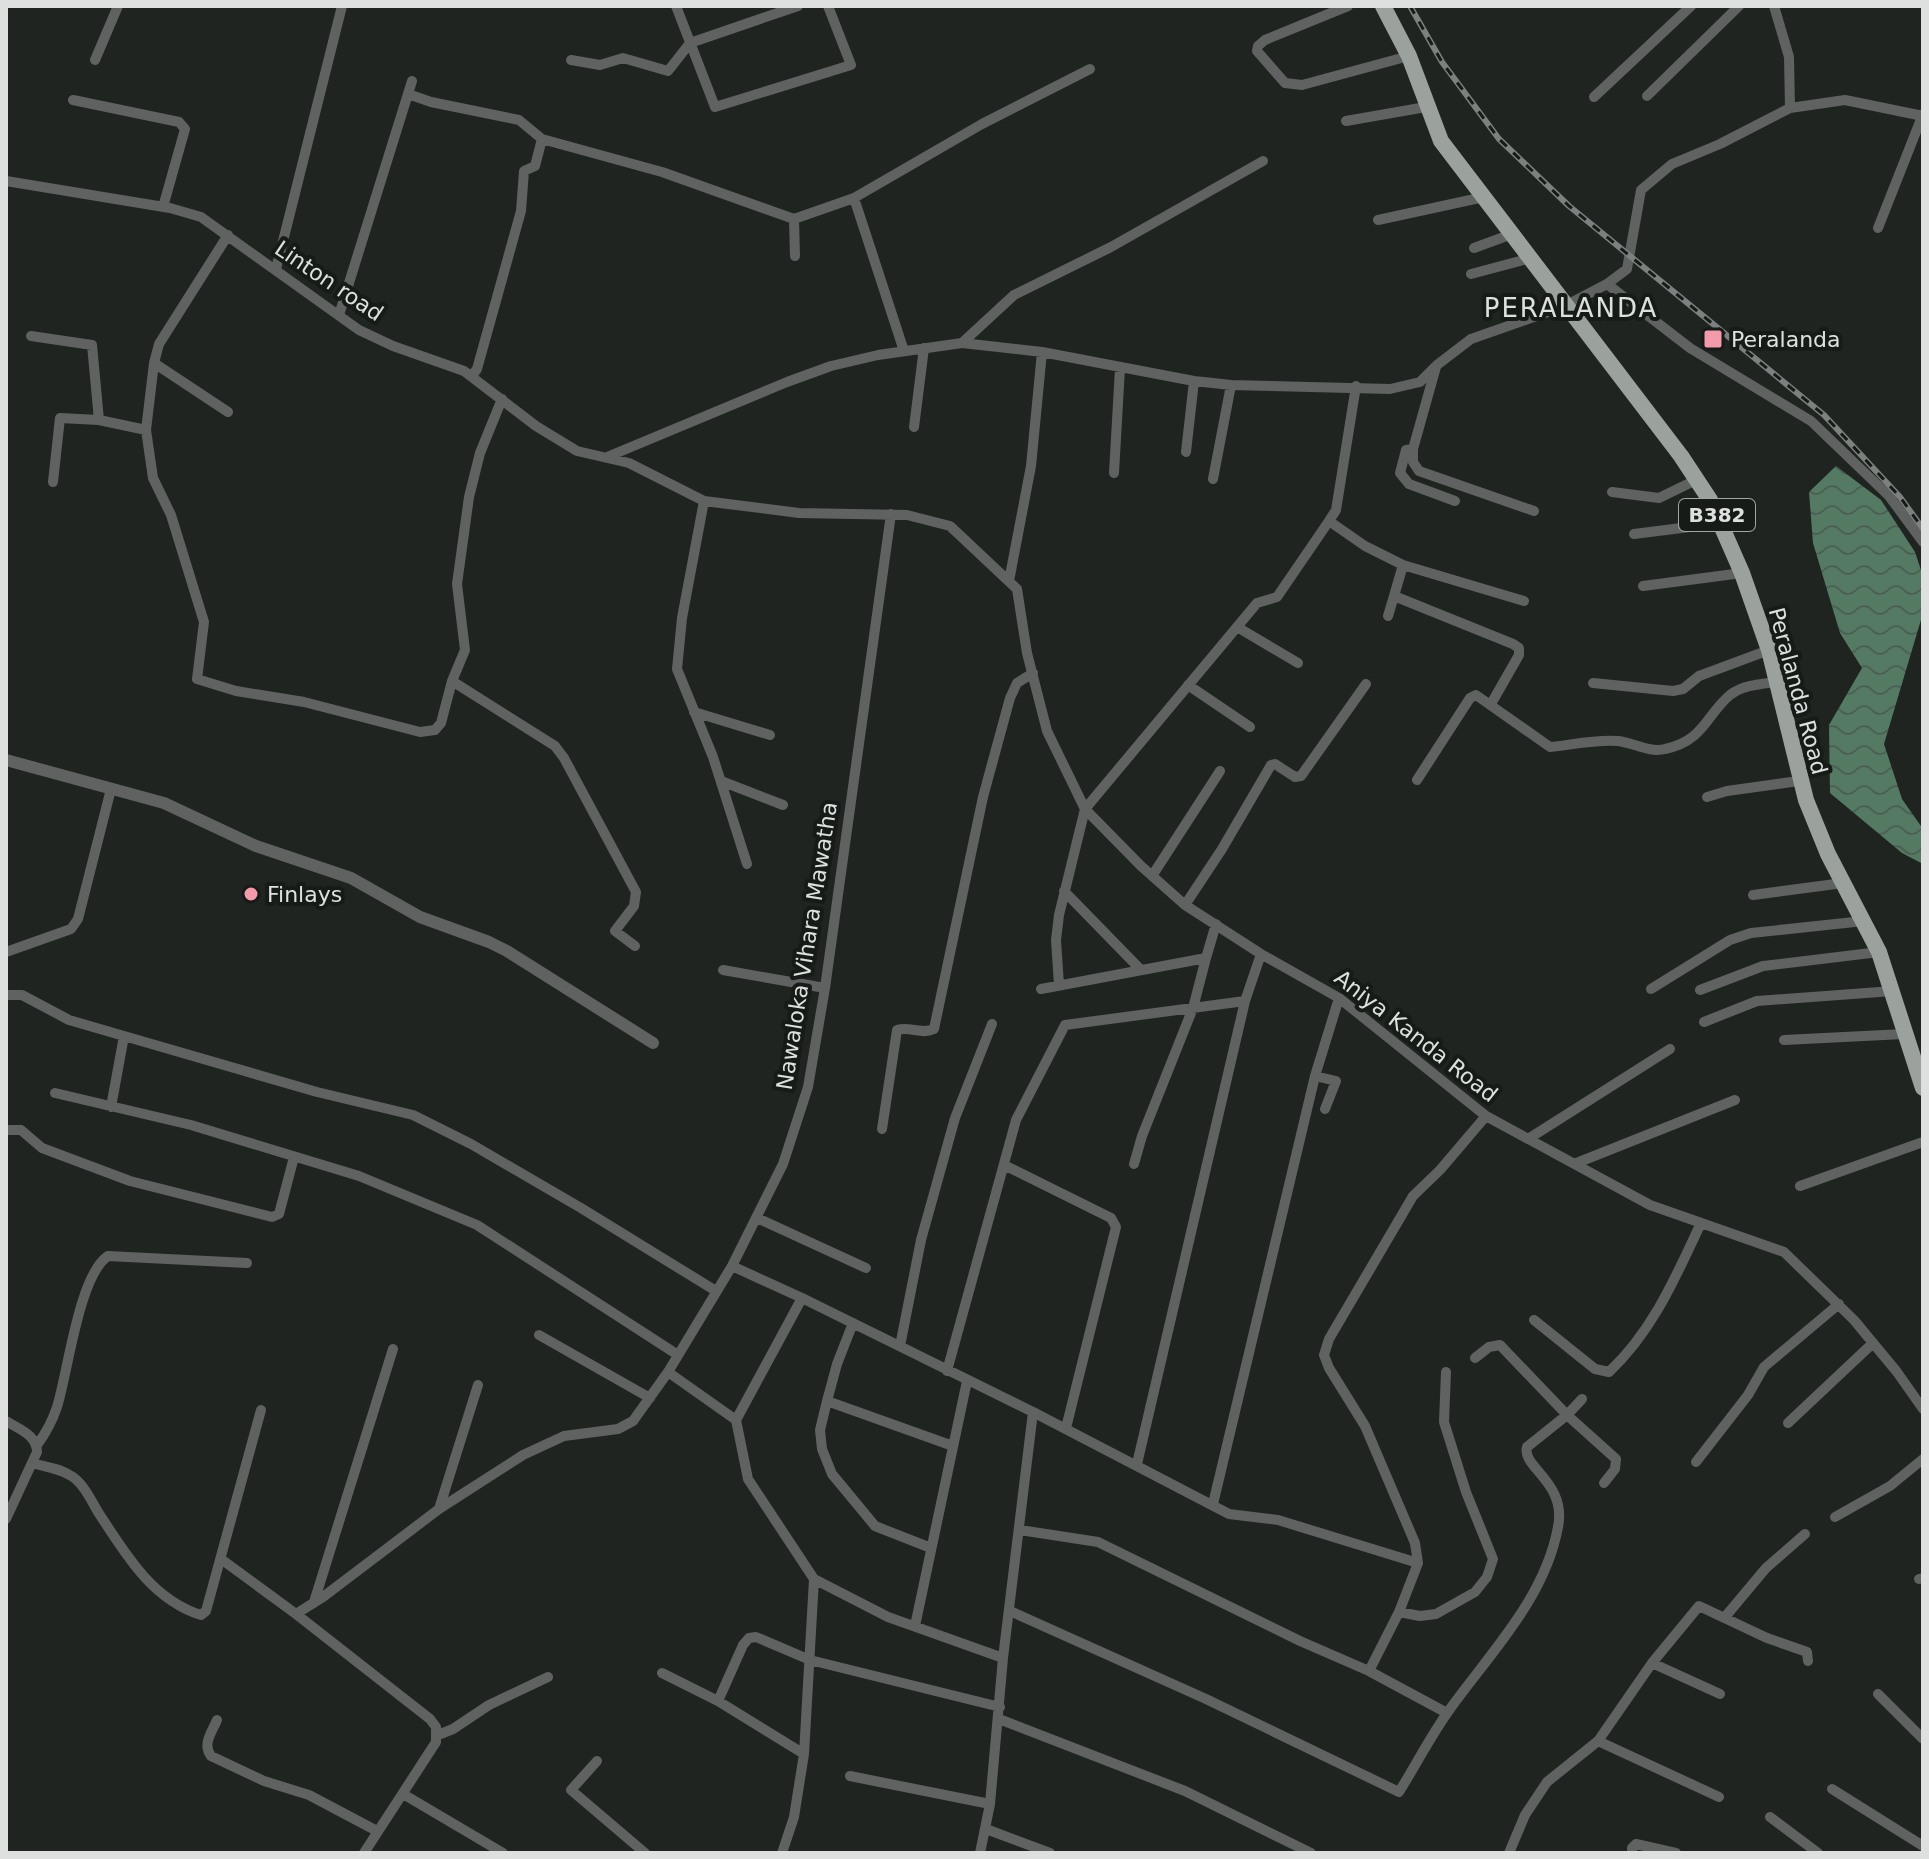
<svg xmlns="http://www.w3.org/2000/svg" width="1929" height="1859" font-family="'DejaVu Sans',sans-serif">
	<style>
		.water { fill: url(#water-waves) }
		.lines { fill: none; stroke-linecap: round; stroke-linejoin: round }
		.minor { stroke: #5f6260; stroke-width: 10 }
		.tertiary { stroke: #5f6260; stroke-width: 12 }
		.primary { stroke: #9ba19d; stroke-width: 16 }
		.rail-casing { stroke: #7c807e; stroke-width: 6 }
		.rail { stroke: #161b18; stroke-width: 3; stroke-dasharray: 9; stroke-linecap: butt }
		.poi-dot { fill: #f39aab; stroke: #161b18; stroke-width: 3 }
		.labels { text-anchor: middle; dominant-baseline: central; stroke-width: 8; stroke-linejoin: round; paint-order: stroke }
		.shield { fill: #161b18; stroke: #a1a5a3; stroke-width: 2 }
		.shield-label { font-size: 20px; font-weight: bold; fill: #dde0de }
		.street-label { font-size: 22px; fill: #dde0de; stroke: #161b18 }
		.poi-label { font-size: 22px; fill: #dde0de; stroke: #161b18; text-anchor: start }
		.quarter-label { font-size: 26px; letter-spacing: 2px; fill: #dde0de; stroke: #161b18 }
	</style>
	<defs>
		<pattern id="water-waves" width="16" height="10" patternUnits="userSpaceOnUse" patternTransform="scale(2)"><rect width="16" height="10" fill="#557a63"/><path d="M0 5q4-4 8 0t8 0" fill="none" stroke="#4c6155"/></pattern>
	</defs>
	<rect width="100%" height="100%" fill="#1f2421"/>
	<path class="water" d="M1836 466 1881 500 1915 552 1923 576V613L1884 744 1902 799 1923 829V864L1902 853 1830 793 1829 725 1862 668 1840 633 1813 543 1809 492Z"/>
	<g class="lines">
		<path class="minor" d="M676 6 715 107 851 65 828 6
			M1348 6 1265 40 1258 46 1257 51 1285 83 1302 85 1409 56
			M1774 6 1789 57 1790 108
			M95 60 118 6
			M571 60 600 65 623 58 668 71 690 43 798 6
			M408 94 431 102 519 120 542 139 662 172 794 219 854 198 982 124 1090 69
			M1647 96 1739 6
			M1594 97 1691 6
			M73 100 179 122 185 129 163 207
			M1346 121 1426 107
			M6 181 170 208 201 217 359 330 393 346 464 371 536 426 577 451 629 463 704 501 799 513 907 515 950 526 1017 589 1027 653 1047 731 1085 809 1141 866 1185 905 1261 954 1339 998 1486 1116 1650 1205 1784 1252 1854 1320 1897 1372 1923 1409
			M854 198 904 351
			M794 219 795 256
			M1378 220 1484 197
			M1878 228 1923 114
			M228 235 159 344 154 363 146 430 153 478 171 515 204 622 197 679 236 691 304 702 420 732 435 730 441 723 452 681 465 650 457 584 469 497 480 453 502 399
			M1474 248 1512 234
			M276 269 342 6
			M1471 274 1531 258
			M1607 284 1690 348 1811 421 1889 496 1923 542
			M339 315 412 81
			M31 336 92 345 99 420
			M962 343 1014 295 1111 247 1263 161
			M154 363 228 412
			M1436 367 1413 449V462L1419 471 1534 511
			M472 376 477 369 521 211 524 171 535 166 542 139
			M914 427 924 348
			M1413 449 1406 450 1400 473 1409 484 1455 501
			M1186 452 1194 381
			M607 457 787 382 831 366 878 355 962 343 1042 352 1194 381 1231 385 1390 389 1420 382 1437 365 1471 339 1565 306 1607 284 1627 269 1641 190 1672 164 1720 144 1790 108 1845 100 1923 116
			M1114 473 1120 368
			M1213 479 1231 385
			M53 482 60 418 99 420 146 430
			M1612 492 1659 498 1698 479
			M704 501 682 618 677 669 713 757 747 864
			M1329 521 1365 546 1403 565 1524 601
			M1634 534 1721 523
			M1403 565 1394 596 1513 644 1519 648V655L1491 704
			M1009 581 1031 466 1042 352
			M1643 586 1742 573
			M1388 616 1394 596
			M1237 627 1298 663
			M452 681 555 746 564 758 636 892 634 906 615 931 635 946
			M1593 683 1673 691 1683 689 1699 676 1769 650
			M1188 685 1250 727
			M694 712 770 735
			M1417 780 1470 698 1476 695 1550 747C1571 745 1596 739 1618 741 1634 743 1649 753 1665 749 1704 741 1706 715 1730 695 1743 685 1761 684 1776 682
			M721 781 783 805
			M1707 797 1727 791 1799 781
			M1152 876 1220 771
			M1064 891 1141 970
			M1753 895 1843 883
			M1185 905 1222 849 1271 765 1275 764 1295 777 1301 776 1366 684
			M6 952 71 929 78 919 111 789
			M723 970 825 988
			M1059 985 1056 940 1059 915 1085 809 1257 603 1277 597 1329 521 1336 510 1356 386
			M1041 989 1206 958 1216 924
			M1651 989 1730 940 1751 933 1864 921
			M1700 990 1763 966 1879 952
			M6 995H22L69 1020 124 1036 317 1092 413 1115 471 1144 581 1208 716 1291
			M1704 1022 1757 1001 1893 991
			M1784 1040 1904 1034
			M1315 1076 1336 1081 1325 1109
			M55 1093 191 1125 359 1176 477 1225 678 1355
			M111 1107 124 1036
			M882 1129 897 1030C910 1026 921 1035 934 1029L983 797 1010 698 1017 683 1033 673
			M6 1130H21L42 1148 130 1181 272 1217 279 1214 294 1157
			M1528 1139 1670 1049
			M1134 1164 1142 1136 1193 1008 1206 958
			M1574 1164 1735 1100
			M1004 1165 1111 1218 1116 1227 1066 1428
			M1800 1186 1923 1142
			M757 1218 866 1268
			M732 1266 802 1298 1033 1412 1003 1658 990 1804 980 1853
			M1534 1320 1595 1369 1609 1372C1653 1331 1676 1276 1701 1223
			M853 1323 837 1364 827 1401 820 1430 822 1449 832 1474 875 1526 931 1548
			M539 1335 650 1398
			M900 1346 921 1240 955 1118 992 1024
			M1475 1358 1489 1347 1500 1345 1567 1415 1616 1459 1615 1469 1604 1483
			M947 1371 1016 1120 1065 1025 1245 1001
			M668 1372 736 1420 748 1479 814 1579 804 1754 794 1817 782 1853
			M827 1401 953 1446
			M1033 1412 1229 1514 1278 1520 1418 1563
			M736 1420 802 1298
			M6 1421C19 1429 37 1435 37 1452L6 1519
			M1788 1423 1873 1343
			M37 1445C46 1433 52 1422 57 1407 68 1372 79 1275 108 1256L247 1263
			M1696 1462 1748 1395 1764 1367 1839 1304
			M32 1463C46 1467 60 1468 73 1477 84 1485 91 1500 98 1512 125 1553 151 1599 201 1615L206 1611 261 1410
			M1137 1464 1245 1001 1261 954
			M1213 1504 1315 1076 1339 998
			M439 1509 478 1385
			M1835 1517 1890 1486 1923 1459
			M1020 1530 1098 1542 1300 1641 1369 1671 1447 1713
			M221 1559 296 1614 430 1719 436 1727V1742L364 1853
			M814 1579 888 1617 1003 1658
			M1919 1579 1923 1578
			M314 1602 393 1349
			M1010 1611 1206 1699 1399 1792C1416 1765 1431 1735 1450 1709 1491 1652 1545 1598 1558 1527 1567 1482 1521 1467 1527 1447L1567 1415 1582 1399
			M1399 1612 1420 1616 1436 1614 1475 1592 1487 1577 1493 1559 1466 1492 1444 1422 1446 1372
			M296 1614 323 1597 439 1509 523 1455 564 1436 618 1429 633 1421 668 1372 732 1266 783 1164 808 1087 825 988 891 514
			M1725 1617 1766 1568 1805 1534
			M915 1626 967 1381
			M1652 1663 1720 1694
			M1369 1671 1399 1612 1418 1563 1415 1543 1365 1426 1329 1368 1324 1355 1329 1339 1413 1196 1440 1170 1486 1116
			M662 1673 718 1701 804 1754
			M1878 1694 1923 1739
			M718 1701 743 1645 749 1638 756 1637 810 1660 1000 1707
			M999 1719 1185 1791 1311 1853
			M217 1720C212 1732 202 1744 211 1756L264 1781 309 1795 377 1831
			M438 1735 453 1729 489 1705 548 1677
			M1598 1741 1719 1797
			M597 1761 571 1790 645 1853
			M850 1776 990 1804
			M1832 1789 1923 1846
			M403 1794 503 1853
			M1770 1817 1818 1853
			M986 1829 1050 1853
			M1509 1853 1525 1815 1547 1782 1598 1741 1652 1663 1699 1606 1767 1638 1807 1652 1808 1661
			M1632 1853V1848L1636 1844 1676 1853"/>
		<path class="tertiary" d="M6 760 164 803 256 846 351 878 420 917 489 942 507 951 653 1043"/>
		<path class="primary" d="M1383 6 1409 56 1441 141 1681 456 1710 500 1742 573 1769 650 1806 800 1828 854 1879 952 1923 1088"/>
		<g class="rail-casing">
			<path id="rail" d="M1410 6 1442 62 1499 139 1569 206 1824 415 1900 497 1923 529"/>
		</g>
		<use href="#rail" class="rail"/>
	</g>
	<g class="poi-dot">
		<rect x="1703" y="329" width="20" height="20" rx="4"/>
		<circle cx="251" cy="894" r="8"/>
	</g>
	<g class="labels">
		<rect class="shield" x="1679" y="499" width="76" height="32" rx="6"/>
		<g class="shield-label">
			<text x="1717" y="515">B382</text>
		</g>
		<g class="street-label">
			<text transform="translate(329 281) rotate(34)">Linton road</text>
			<text transform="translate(1798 691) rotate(75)">Peralanda Road</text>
			<text transform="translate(807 946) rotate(-81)">Nawaloka Vihara Mawatha</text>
			<text transform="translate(1416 1036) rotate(38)">Aniya Kanda Road</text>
		</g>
		<g class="poi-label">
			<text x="1731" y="339">Peralanda</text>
			<text x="267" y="894">Finlays</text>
		</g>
		<g class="quarter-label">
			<text x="1571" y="308">PERALANDA</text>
		</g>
	</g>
	<rect width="1929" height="1859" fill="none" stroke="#dde0de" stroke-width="16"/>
</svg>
